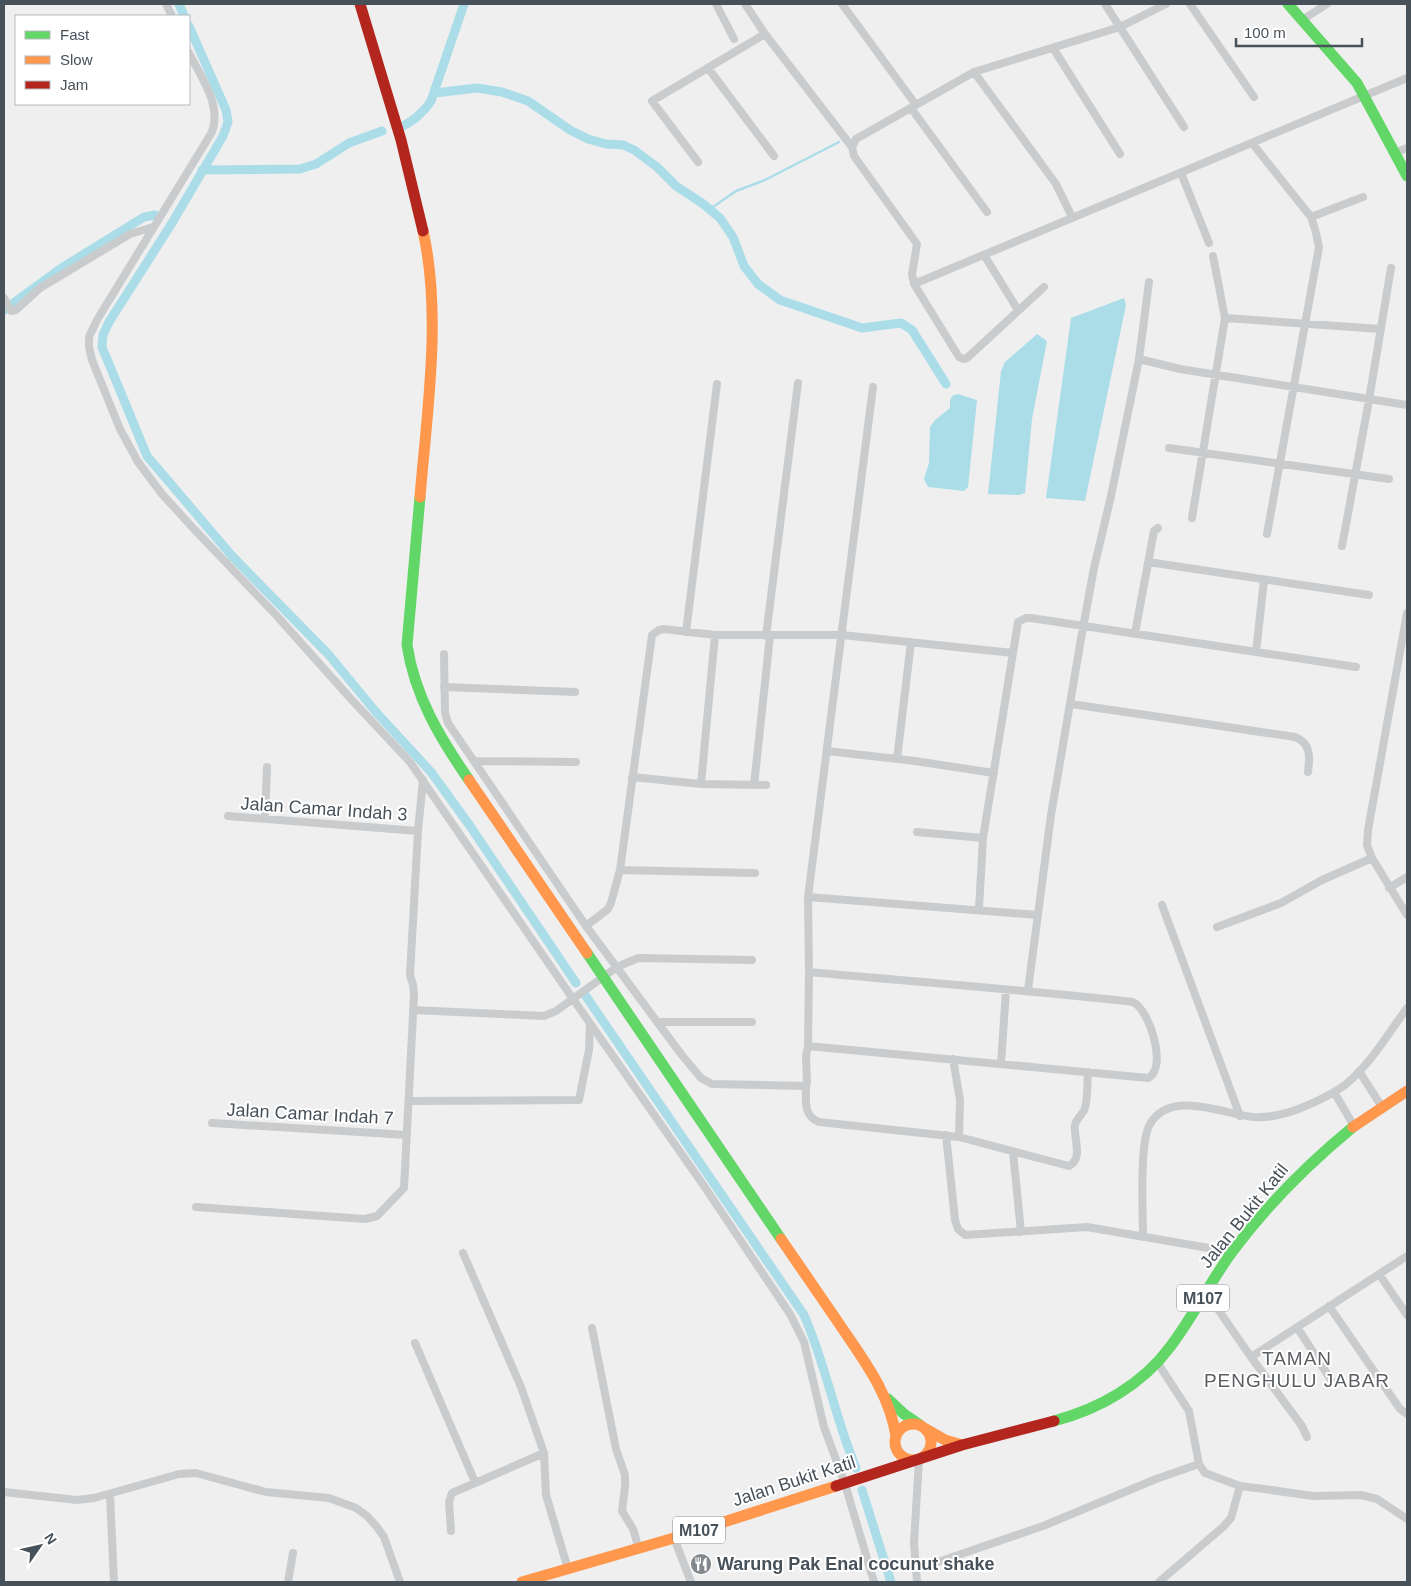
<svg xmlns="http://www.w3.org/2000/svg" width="1411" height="1586" font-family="Helvetica,sans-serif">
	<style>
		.water { fill: #abdde9 }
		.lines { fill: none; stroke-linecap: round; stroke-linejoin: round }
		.stream { stroke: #abdde9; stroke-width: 2.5 }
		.canal { stroke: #abdde9; stroke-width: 9 }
		.street { stroke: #c9cbcd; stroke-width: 8 }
		.fast { stroke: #63d668; stroke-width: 11 }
		.slow { stroke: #ff974d; stroke-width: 11 }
		.jam { stroke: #b3261e; stroke-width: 11 }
		.labels { text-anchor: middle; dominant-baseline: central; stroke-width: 4; stroke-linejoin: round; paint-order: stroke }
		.shield { fill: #fff; stroke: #7e858c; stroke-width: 1 }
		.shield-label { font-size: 16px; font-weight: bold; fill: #47515a }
		.street-label { font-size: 18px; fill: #47515a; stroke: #fff }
		.poi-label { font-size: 18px; font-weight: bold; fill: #47515a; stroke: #fff; text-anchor: start }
		.neighbourhood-label { font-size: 19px; letter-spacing: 1px; fill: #5b5e62; stroke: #fff }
	</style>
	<rect width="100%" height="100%" fill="#efefef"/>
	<path class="water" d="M1124 298 1126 305 1085 501 1046 498 1071 318Z
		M1037 334 1047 341 1032 419 1025 493 1019 495 988 494 1001 371 1005 362Z
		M958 394 977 400 968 487 964 491 928 487 924 479 929 463 930 427 935 420 950 408V401L952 396Z"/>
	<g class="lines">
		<path class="stream" d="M710 209 736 191 765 180 839 142"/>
		<path class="canal" d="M179 4 184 16
			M189 26 226 110 228 122 223 136 172 223 109 322 103 335 102 347 147 456 232 556 329 655 375 711 431 772 470 826 576 983
			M435 93 477 88 502 92 528 101 570 130 588 139 606 144 623 145 634 150 657 167 676 186 702 203 720 218 733 237 744 266 758 284 780 300 862 328 901 323 912 330 946 384
			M401 127C414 121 423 113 431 101L464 4
			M202 170 300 169 316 164 349 143 382 131
			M4 310 63 267 144 217 155 215
			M583 992 804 1315C826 1365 835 1418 856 1468
			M862 1490 891 1582"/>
		<path class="street" d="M166 4 172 16
			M716 4 734 39
			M745 4 765 34 852 147 854 156 917 244 912 274 914 284 959 357 963 359 967 358 1044 287
			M842 4 916 105
			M1105 4 1184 127
			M1190 4 1254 97
			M1302 20 1327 4
			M1053 48 1120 154
			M189 53C201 77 222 105 212 132L97 320 89 337V347L92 360 120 429 138 462 162 494 193 528 276 615 351 699 410 762 573 999 704 1186 790 1314 804 1342 824 1427 845 1484 874 1582
			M708 68 774 156
			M974 72 1056 184 1072 217
			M911 108 987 212
			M1252 143 1311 217 1315 229 1319 247 1267 534
			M852 147 856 139 974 72 1120 27 1166 4
			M1395 153 1407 148
			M698 162 652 101 765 34
			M1181 173 1209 243
			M1311 217 1363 197
			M984 255 1018 310
			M914 284 1407 78
			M4 298 11 311 16 310 40 288 130 234 153 227
			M1225 318 1380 329
			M1139 359 1180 369 1407 405
			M873 387 808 897 809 972 808 1046 806 1056 807 1083 806 1086C806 1101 803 1116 819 1122L959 1137 1069 1166C1084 1158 1073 1138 1075 1125 1076 1118 1083 1115 1085 1108 1088 1097 1087 1083 1088 1072
			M1169 448 1389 479
			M1192 518 1225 318 1213 256
			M1342 546 1369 400 1391 268
			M1148 562 1369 595
			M1407 613 1368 830 1367 845 1372 858 1407 915
			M686 632 717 384
			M1135 633 1154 531 1158 528
			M766 636 798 383
			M1256 652 1264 580
			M444 654 445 713 448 723 586 926 681 1054 701 1078 712 1084 806 1086
			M444 687 575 692
			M1071 704 1295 737C1311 743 1310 757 1308 772
			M827 751 915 761 994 773
			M897 759 911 642
			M474 761 576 762
			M632 777 701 784 766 785
			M701 784 715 635
			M754 785 770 636
			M228 816 418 831
			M265 818 267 767
			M917 832 983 838
			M620 870 755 873
			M1389 888 1407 877
			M808 897 1038 915
			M1162 905 1240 1116
			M979 909 983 838 1018 622 1026 618H1031L1356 667
			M586 926 608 909 611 903 620 870 652 635 659 630 664 629 715 635H842L1013 653
			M1217 927 1281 903 1322 880 1372 858
			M1028 990 1051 815 1081 639 1094 568 1111 496 1139 359 1149 282
			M413 1010 544 1016 556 1011 617 967 638 958 752 960
			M657 1022H752
			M808 1046 1148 1078C1168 1069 1150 1010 1133 1002 1026 990 917 982 809 972
			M953 1059 960 1100 959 1137
			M1001 1064 1006 990
			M1359 1071 1382 1107
			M1334 1092 1354 1126
			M409 1101 579 1100 589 1050 590 1024
			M212 1123 407 1135
			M946 1135 955 1220 958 1229 965 1235 1087 1227 1232 1252
			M1013 1152 1021 1232
			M196 1207 365 1219 377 1216 404 1188 414 995 413 985 410 975 418 831 423 780
			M1143 1237C1143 1213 1139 1143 1150 1124 1171 1089 1223 1114 1253 1117 1269 1118 1286 1114 1301 1108 1316 1102 1332 1094 1345 1085 1370 1065 1388 1034 1407 1008
			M463 1253 521 1387 544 1453 546 1495 568 1569
			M1379 1274 1407 1315
			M1206 1292 1251 1357 1302 1426 1307 1437
			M1329 1306 1400 1409 1407 1414
			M1297 1327 1331 1380
			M592 1328 616 1449 625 1475V1487L622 1511 633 1529 639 1549
			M415 1343 475 1482
			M1251 1357 1407 1256
			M1157 1362 1189 1411 1199 1464 1205 1473 1240 1486 1264 1489 1313 1496 1361 1495 1377 1499 1407 1519
			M4 1492 77 1500 94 1498 179 1474 196 1473 266 1492 329 1498 356 1508 367 1516 377 1527 384 1537 400 1582
			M110 1494 114 1582
			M451 1531 449 1502 452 1493 544 1453
			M674 1538 691 1582
			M935 1563 1043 1526 1156 1479 1199 1464
			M288 1582 293 1553
			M917 1582 914 1543 919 1459
			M1159 1582 1223 1527 1231 1518 1240 1486"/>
		<path class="fast" d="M1288 4 1357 83 1407 176
			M420 497 407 645C415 697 440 738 469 780
			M587 953 781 1239
			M888 1399 904 1414 920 1425
			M1054 1421C1099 1409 1142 1385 1170 1347 1193 1317 1210 1282 1232 1252 1267 1205 1308 1164 1353 1127"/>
		<path class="slow" d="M420 497C427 411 442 315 423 231
			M469 780 587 953
			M1353 1127 1407 1091
			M781 1239C800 1267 819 1294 838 1322 862 1358 890 1393 896 1437
			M895 1442a18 18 0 1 1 36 0a18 18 0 1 1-36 0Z
			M926 1429 945 1440 962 1445
			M522 1582 674 1538 836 1486"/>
		<path class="jam" d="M360 4 401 140 423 231
			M836 1486 962 1445 1054 1421"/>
	</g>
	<defs>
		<g id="restaurant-disc" transform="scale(1.125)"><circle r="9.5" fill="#82888e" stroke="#fff"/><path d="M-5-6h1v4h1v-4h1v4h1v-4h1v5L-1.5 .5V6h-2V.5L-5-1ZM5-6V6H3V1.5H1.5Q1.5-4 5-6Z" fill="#fff"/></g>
	</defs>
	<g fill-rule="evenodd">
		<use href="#restaurant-disc" x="701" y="1564"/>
	</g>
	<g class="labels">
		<g class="shield">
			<rect x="1177" y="1284.5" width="52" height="27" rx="4"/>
			<rect x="673" y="1516.5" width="52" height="27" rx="4"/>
		</g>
		<g class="shield-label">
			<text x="1203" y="1298">M107</text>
			<text x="699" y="1530">M107</text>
		</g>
		<g class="street-label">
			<text transform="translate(324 809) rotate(4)">Jalan Camar Indah 3</text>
			<text transform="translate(310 1114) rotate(3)">Jalan Camar Indah 7</text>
			<text transform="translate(1244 1216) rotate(-51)">Jalan Bukit Katil</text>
			<text transform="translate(794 1481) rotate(-18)">Jalan Bukit Katil</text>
		</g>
		<g class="poi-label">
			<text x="717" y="1564">Warung Pak Enal cocunut shake</text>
		</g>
		<g class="neighbourhood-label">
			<text x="1297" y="1358">TAMAN<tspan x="1297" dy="22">PENGHULU JABAR</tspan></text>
		</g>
	</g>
	<rect width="1411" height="1586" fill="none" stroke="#47515a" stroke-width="10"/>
	<rect x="15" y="15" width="175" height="90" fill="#ffffff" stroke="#b5b9bd"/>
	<rect x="25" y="31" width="25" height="8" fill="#63d668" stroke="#b5b9bd"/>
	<text x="60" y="40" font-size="15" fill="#47515a">Fast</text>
	<rect x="25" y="56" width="25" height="8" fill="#ff974d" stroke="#b5b9bd"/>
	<text x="60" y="65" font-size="15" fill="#47515a">Slow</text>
	<rect x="25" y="81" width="25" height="8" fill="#b3261e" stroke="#b5b9bd"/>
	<text x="60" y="90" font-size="15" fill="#47515a">Jam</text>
	<g transform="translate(40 1546) rotate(56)" stroke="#ffffff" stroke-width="4" paint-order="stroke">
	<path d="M0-4L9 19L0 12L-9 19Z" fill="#47515a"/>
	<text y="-8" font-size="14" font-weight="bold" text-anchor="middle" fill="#47515a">N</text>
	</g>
	<path d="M1236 38v8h126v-8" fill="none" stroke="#47515a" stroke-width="2.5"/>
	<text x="1244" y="38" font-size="15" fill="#47515a" stroke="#ffffff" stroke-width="4" paint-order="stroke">100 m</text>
</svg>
